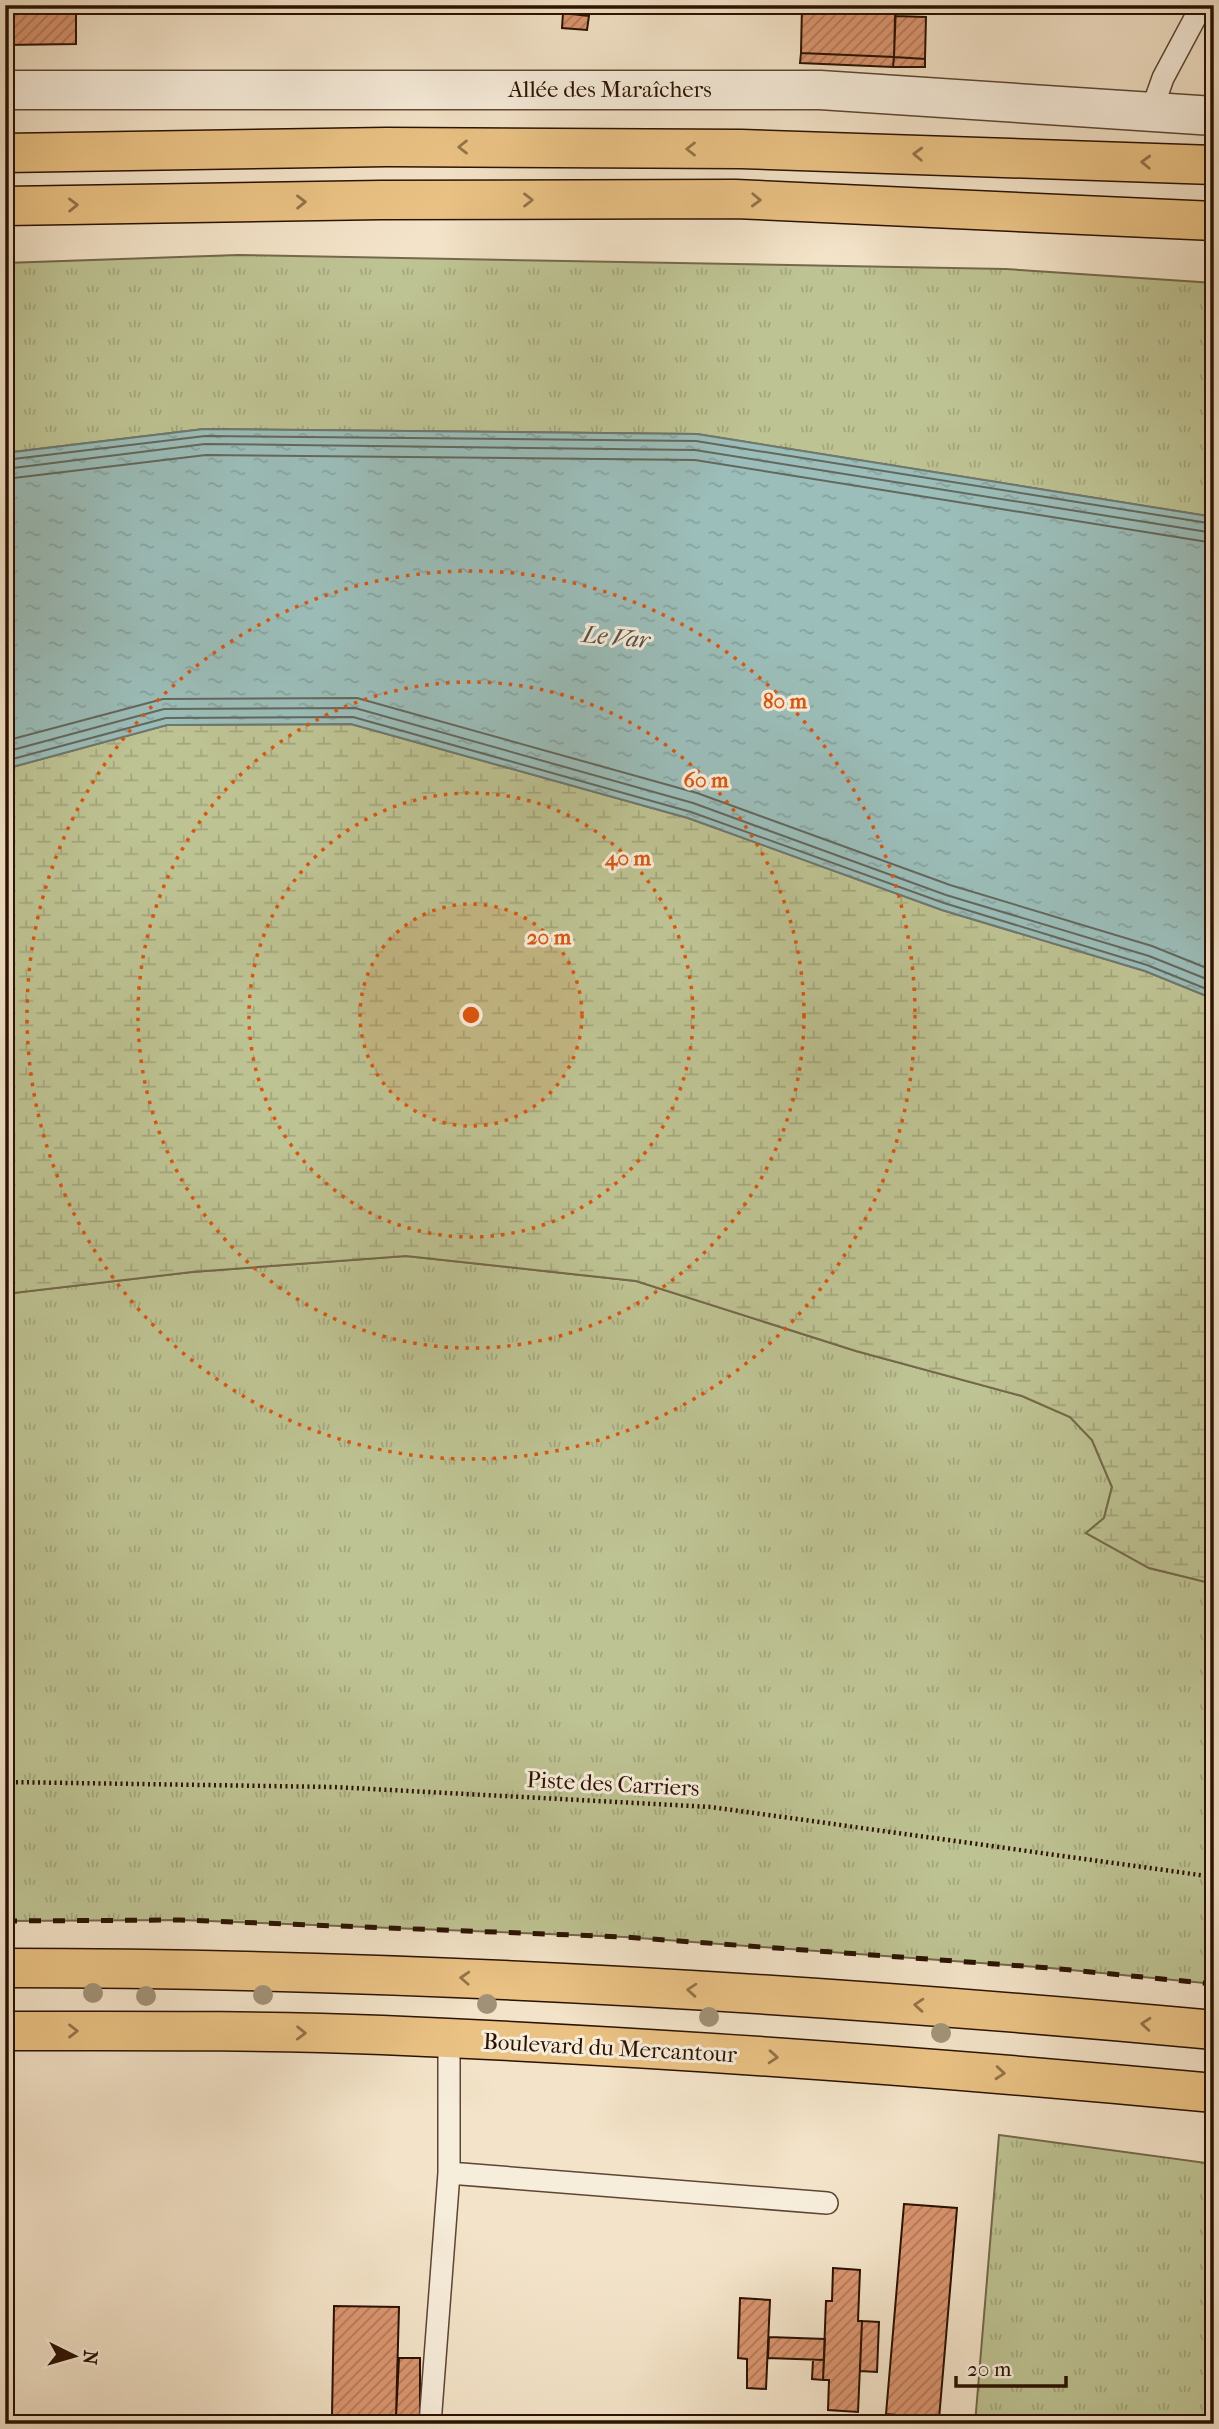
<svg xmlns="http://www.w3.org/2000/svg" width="1219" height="2429" font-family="'IM FELL French Canon',serif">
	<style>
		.grass { fill: url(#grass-tufts); stroke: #746a4a; stroke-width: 2 }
		.wetland { fill: url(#wetland-marsh); stroke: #746a4a; stroke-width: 2 }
		.water { fill: url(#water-ripples); stroke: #6e7970; stroke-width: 2 }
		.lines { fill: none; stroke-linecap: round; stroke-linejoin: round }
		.shore { stroke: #63685e; stroke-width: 2 }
		.building { fill: url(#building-hatch); stroke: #2b1202; stroke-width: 2 }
		.lane-casing { stroke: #5d4634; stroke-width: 24 }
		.street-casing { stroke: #5d4634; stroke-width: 41 }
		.primary-casing { stroke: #2b1202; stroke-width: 41 }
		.highway-casing { stroke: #2b1202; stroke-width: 41 }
		.path { stroke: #2b1202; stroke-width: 4.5; stroke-dasharray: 2 3.5; stroke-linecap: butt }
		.lane { stroke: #f7eddb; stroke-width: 21 }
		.street { stroke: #f7eddb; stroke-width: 38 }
		.primary { stroke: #eac284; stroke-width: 38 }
		.highway { stroke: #eac284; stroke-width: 38 }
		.rail { stroke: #2b1202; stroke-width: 5; stroke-dasharray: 12 12; stroke-linecap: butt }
		.tree { fill: #a19277 }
		.oneway { stroke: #94734a }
		.ring { fill: none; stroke: #df550c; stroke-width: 3.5; stroke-dasharray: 3.5 7 }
		.labels { text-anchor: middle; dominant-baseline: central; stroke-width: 6; stroke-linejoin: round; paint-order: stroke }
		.street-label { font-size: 23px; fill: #2b1202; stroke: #f7eddb }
		.water-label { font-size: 24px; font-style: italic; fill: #524e42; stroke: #f7eddb }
		.centre { fill: #df550c; stroke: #f7eddb; stroke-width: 3.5 }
		.ring-label { font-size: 21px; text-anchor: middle; font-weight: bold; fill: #df550c; stroke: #f7eddb; stroke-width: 6; stroke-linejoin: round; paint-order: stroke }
	</style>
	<defs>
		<pattern id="grass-tufts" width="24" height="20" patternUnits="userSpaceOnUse" patternTransform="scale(1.75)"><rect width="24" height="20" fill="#bec393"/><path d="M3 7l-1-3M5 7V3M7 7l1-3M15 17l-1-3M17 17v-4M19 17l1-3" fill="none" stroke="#a3a67d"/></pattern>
		<pattern id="wetland-marsh" width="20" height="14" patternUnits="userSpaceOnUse" patternTransform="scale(1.75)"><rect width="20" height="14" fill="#bec393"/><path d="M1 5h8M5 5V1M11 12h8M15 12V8" fill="none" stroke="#a3a67d"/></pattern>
		<pattern id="water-ripples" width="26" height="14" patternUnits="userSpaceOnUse" patternTransform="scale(1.75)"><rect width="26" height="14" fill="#9bbeba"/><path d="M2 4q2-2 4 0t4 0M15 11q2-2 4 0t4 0" fill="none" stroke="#86a29e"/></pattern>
		<pattern id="building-hatch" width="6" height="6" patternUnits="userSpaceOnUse" patternTransform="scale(1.75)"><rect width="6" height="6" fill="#da956f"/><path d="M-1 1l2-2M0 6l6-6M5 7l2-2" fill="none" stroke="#b17859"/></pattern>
	</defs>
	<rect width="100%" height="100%" fill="#f3e3c8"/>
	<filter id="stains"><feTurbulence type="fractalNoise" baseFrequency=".00286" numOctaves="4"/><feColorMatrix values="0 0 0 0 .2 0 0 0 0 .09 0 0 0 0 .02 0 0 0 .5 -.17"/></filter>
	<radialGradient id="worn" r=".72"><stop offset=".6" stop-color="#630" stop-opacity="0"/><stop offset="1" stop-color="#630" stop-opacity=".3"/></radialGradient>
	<path class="grass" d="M238 255 1006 269 1214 283V517L697 434 204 429 5 453V263Z
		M406 1256 636 1281 856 1351 1022 1396 1070 1417 1092 1440 1112 1487 1104 1518 1086 1533 1149 1568 1214 1584V1984L1050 1968 625 1937 181 1920 5 1921V1294L192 1272Z
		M999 2135 1214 2164V2424H975Z"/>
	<path class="wetland" d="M351 724 688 818 942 910 1145 971 1214 999V1584L1149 1568 1086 1533 1104 1518 1112 1487 1092 1440 1070 1417 1022 1396 856 1351 636 1281 406 1256 192 1272 5 1294V769L167 725Z"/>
	<path class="water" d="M204 429 697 434 1214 517V999L1145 971 942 910 688 818 351 724 167 725 5 769V453Z"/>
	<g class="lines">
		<path class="shore" d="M5 460 205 436 696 441 1214 524
			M5 469 205 444 695 450 1214 533
			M5 479 206 455 695 460 1214 543
			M5 741 163 699 357 698 697 793 950 885 1152 946 1214 971
			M5 752 164 709 355 708 693 803 946 895 1149 956 1214 982
			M5 761 166 718 353 717 691 812 944 903 1147 965 1214 992"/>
	</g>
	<path class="building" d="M5 5H76V44L5 45Z
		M802 5H896L894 57 801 53Z
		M563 13 589 16 587 30 562 28Z
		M895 16 926 17 925 59 894 57Z
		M801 53 894 57 893 67 800 63Z
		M894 57 925 59V67H893Z
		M904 2204 957 2208 939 2419 886 2414Z
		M833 2268 860 2270 858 2321H862L858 2412 828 2410 829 2380H823L826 2301H832Z
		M740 2298 770 2300 766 2389 747 2388V2359L738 2358Z
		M334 2306 399 2307 396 2417 332 2416Z
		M862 2321 879 2322 877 2372 860 2371Z
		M769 2337 825 2339 824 2360 768 2358Z
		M399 2358H420V2417H396Z
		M813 2360H824L823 2380 812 2379Z"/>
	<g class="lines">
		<g class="lane-casing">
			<path id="lane" d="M1151 112 1163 78 1202 5
				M449 2173 827 2203
				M430 2424 449 2173V2039"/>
		</g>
		<g class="street-casing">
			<path id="street" d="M5 90H820L1214 116"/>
		</g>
		<g class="primary-casing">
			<path id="primary" d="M5 1968C409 1968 812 1993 1214 2030
				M5 2031C131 2031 257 2030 382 2035 660 2047 937 2067 1214 2093"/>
		</g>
		<g class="highway-casing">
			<path id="highway" d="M5 153 387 147 741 149 1214 165
				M5 206 381 200 735 199 1214 221"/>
		</g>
		<path class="path" d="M5 1782 334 1787 711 1807 1214 1877"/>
		<use href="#lane" class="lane"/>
		<use href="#street" class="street"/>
		<use href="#primary" class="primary"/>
		<use href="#highway" class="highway"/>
		<path class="rail" d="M5 1921 181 1920 625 1937 1050 1968 1214 1984"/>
	</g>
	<g class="tree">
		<circle cx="93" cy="1993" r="10"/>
		<circle cx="263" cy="1995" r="10"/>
		<circle cx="146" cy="1996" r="10"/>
		<circle cx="487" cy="2004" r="10"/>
		<circle cx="709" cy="2017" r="10"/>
		<circle cx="941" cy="2033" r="10"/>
	</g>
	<defs><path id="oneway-chevron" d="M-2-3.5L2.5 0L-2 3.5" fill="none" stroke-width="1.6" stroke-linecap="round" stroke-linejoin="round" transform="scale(1.75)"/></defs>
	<g class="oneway">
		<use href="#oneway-chevron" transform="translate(463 147) rotate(-180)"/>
		<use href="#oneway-chevron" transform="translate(691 149) rotate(-180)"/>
		<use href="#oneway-chevron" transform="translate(918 154) rotate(-178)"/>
		<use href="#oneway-chevron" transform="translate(1146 162) rotate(-178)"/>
		<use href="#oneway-chevron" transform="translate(528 200)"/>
		<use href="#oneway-chevron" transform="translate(756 200) rotate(2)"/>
		<use href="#oneway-chevron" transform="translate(301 202) rotate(-1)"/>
		<use href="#oneway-chevron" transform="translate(73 205) rotate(-1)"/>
		<use href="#oneway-chevron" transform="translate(465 1978) rotate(-177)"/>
		<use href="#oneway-chevron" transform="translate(692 1990) rotate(-176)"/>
		<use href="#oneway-chevron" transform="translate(919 2005) rotate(-176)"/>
		<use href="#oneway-chevron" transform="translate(1146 2024) rotate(-175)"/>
		<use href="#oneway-chevron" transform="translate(73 2031)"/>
		<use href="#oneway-chevron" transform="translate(301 2033) rotate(1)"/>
		<use href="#oneway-chevron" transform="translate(773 2057) rotate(4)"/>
		<use href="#oneway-chevron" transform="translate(1000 2073) rotate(5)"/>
	</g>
	<circle cx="471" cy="1015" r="111" fill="#df550c" fill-opacity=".12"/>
	<g class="ring">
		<circle cx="471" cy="1015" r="111"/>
		<circle cx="471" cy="1015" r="222"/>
		<circle cx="471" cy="1015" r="333"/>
		<circle cx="471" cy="1015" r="444"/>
	</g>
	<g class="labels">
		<g class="street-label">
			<text x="610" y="89">Allée des Maraîchers</text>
			<text transform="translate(613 1784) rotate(3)">Piste des Carriers</text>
			<text transform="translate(610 2048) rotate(3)">Boulevard du Mercantour</text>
		</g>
		<g class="water-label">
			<text transform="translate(616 637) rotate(5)">Le Var</text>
		</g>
	</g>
	<circle cx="471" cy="1015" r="10" class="centre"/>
	<g class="ring-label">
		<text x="785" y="708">80 m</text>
		<text x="706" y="787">60 m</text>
		<text x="628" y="865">40 m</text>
		<text x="549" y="944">20 m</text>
	</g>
	<rect width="1219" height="2429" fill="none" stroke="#f3e3c8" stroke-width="28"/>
	<rect x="7" y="7" width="1205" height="2415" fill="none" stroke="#2b1202" stroke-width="3.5"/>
	<rect x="14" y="14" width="1191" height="2401" fill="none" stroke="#2b1202" stroke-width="2"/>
	<g transform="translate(74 2356) rotate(95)" stroke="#f7eddb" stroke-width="5" paint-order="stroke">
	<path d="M0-5L12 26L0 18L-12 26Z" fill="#2b1202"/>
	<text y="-10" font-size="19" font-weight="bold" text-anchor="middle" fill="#2b1202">N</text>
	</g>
	<path d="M956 2376v10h110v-10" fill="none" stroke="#2b1202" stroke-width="3.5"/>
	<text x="967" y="2376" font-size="21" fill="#2b1202" stroke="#f7eddb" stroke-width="5" paint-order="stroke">20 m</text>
	<rect width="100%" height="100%" filter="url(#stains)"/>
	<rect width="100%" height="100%" fill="url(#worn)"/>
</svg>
